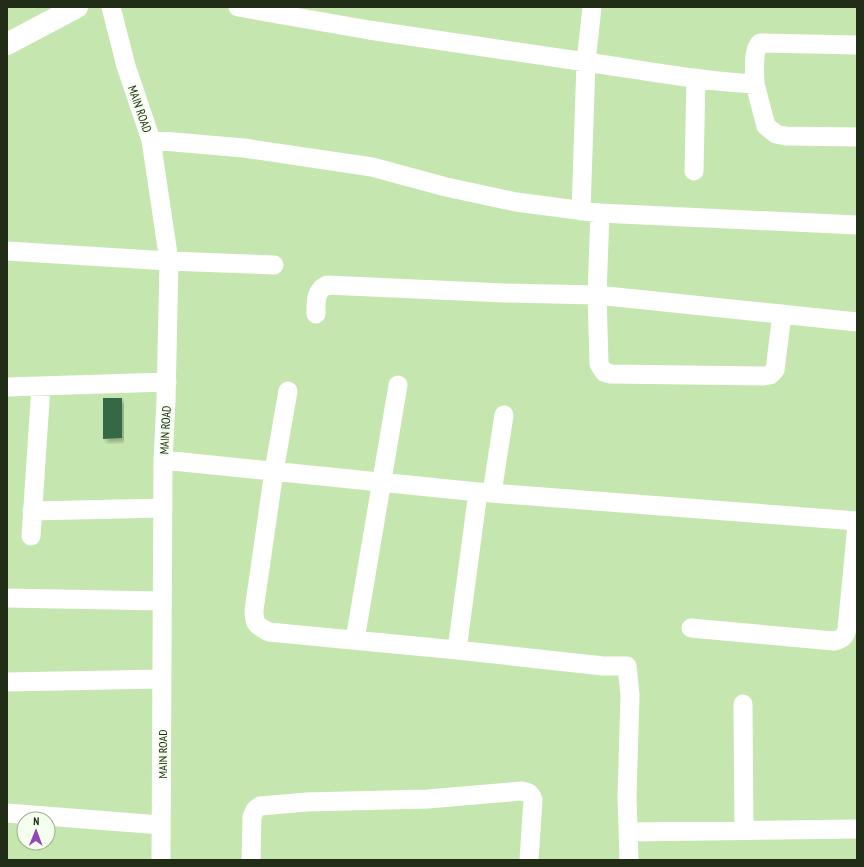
<svg xmlns="http://www.w3.org/2000/svg" width="864" height="867" font-family="'PT Sans Narrow',sans-serif">
	<style>
		.building { fill: #356845; filter: url(#shadow) }
		.lines { fill: none; stroke-linecap: round; stroke-linejoin: round }
		.street { stroke: #fff; stroke-width: 19 }
		.secondary { stroke: #fff; stroke-width: 22 }
		.labels { text-anchor: middle; dominant-baseline: central; stroke-width: 4; stroke-linejoin: round; paint-order: stroke }
		.street-label { font-size: 12px; fill: #222d18; stroke: #f5ffee }
	</style>
	<defs>
		<filter id="shadow"><feDropShadow dx="3.5" dy="3.5" stdDeviation="2" flood-color="#0004"/></filter>
	</defs>
	<rect width="100%" height="100%" fill="#c6e6af"/>
	<path class="building" d="M103 398H122V438L103 439Z"/>
	<g class="lines">
		<path class="street" d="M111 7 126 66 151 140 169 261 166 400 163 460 161 860
			M238 7 369 30 586 62 581 211
			M592 7 586 62C642 70 698 81 755 84 755 73 752 51 760 43L857 45
			M755 84 766 126 776 134 786 136 857 137
			M151 140 244 148 372 167 446 187 516 202 600 213 857 225
			M694 171 696 78
			M600 213 597 295 857 322
			M7 251 169 261 274 265
			M316 314C316 301 315 291 327 285L504 293 597 295 599 364 604 372 611 374 764 376 770 375 775 370 782 314
			M7 387 167 382
			M288 391 274 471 254 610C254 624 256 625 269 632L457 650 603 666H627L630 695 627 797 629 860
			M163 460 478 492 857 521
			M492 493 504 415
			M32 511 163 508
			M31 536 41 386
			M7 598 162 601
			M691 628 834 641C842 639 845 637 847 629L857 525
			M355 640 398 385
			M457 650 478 492
			M7 682 162 679
			M743 704 744 830
			M7 813 161 825
			M628 832 857 829
			M251 860 252 817 255 810 260 806 307 802 428 799 521 791C528 792 531 793 533 800L529 860"/>
		<path class="secondary" d="M7 44 77 7"/>
	</g>
	<g class="labels">
		<g class="street-label">
			<text transform="translate(140 109) rotate(71)">MAIN ROAD</text>
			<text transform="translate(165 430) rotate(-87)">MAIN ROAD</text>
			<text transform="translate(162 754) rotate(-90)">MAIN ROAD</text>
		</g>
	</g>
	<rect width="864" height="867" fill="none" stroke="#222d18" stroke-width="16"/>
	<g transform="translate(36 831) rotate(1)"><circle r="19" fill="#f5ffee" stroke="#a1ab98"/>
	<path d="M0-3L7 15L0 10L-7 15Z" fill="#9247b9"/>
	<text y="-6" font-size="11" font-weight="bold" text-anchor="middle" fill="#222d18">N</text>
	</g>
</svg>
